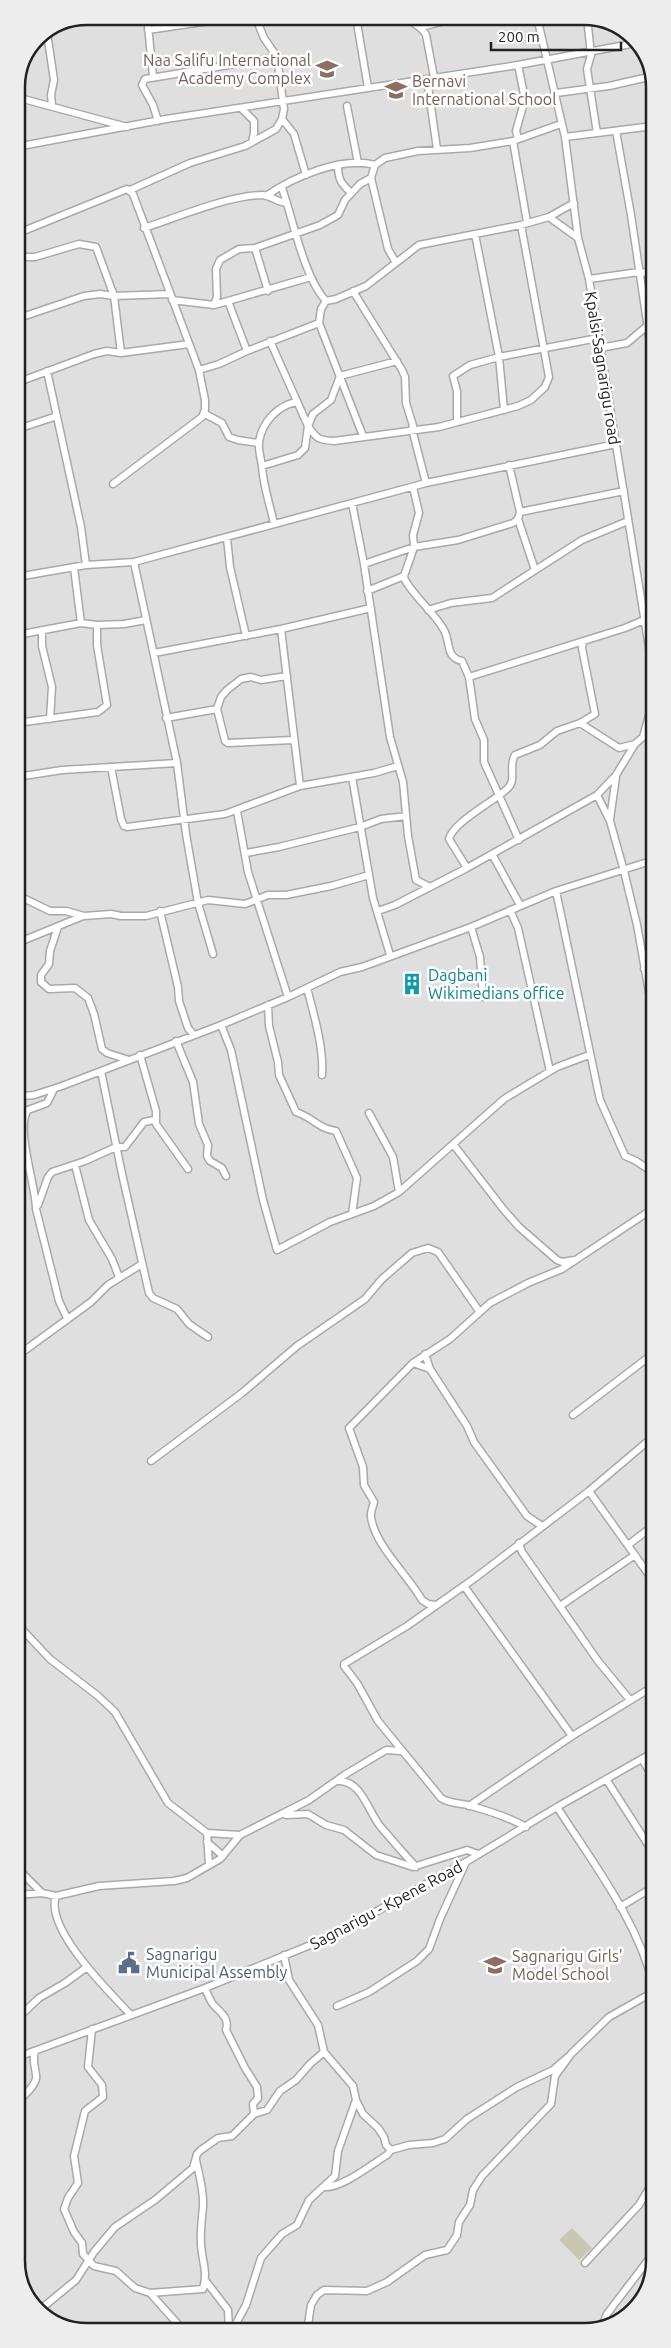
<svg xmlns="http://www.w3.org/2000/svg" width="671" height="2348" font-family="Ubuntu,sans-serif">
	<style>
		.residential { fill: #e0dfdf }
		.construction { fill: #c7c7b4 }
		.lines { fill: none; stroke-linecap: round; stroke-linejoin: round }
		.minor-casing { stroke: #a9a9a9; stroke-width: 9 }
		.minor { stroke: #fff; stroke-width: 6 }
		.labels { text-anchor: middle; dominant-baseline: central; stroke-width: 5; stroke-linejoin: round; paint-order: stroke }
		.education-label { font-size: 16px; fill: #785e54; stroke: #fff; text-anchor: start }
		.street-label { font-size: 16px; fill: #222; stroke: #fff }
		.culture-label { font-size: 16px; fill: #0d838f; stroke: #fff; text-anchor: start }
		.service-label { font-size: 16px; fill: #4e5e75; stroke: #fff; text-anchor: start }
		.rim { fill: none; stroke: #222; stroke-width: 2.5 }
	</style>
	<rect width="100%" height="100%" fill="#f2efe9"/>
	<path class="residential" d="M87 16 593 17 631 34 653 73 655 2261 640 2304 598 2330 82 2332 40 2314 18 2275 16 87 37 37Z"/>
	<path class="construction" d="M572 2228 592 2248 579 2260 559 2240Z"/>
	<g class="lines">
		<g class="minor-casing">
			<path id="minor" d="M147 16 153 76
				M356 17 368 88
				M407 17C412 24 422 26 426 35L434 77
				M537 17 565 137 578 238 589 279 654 678
				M587 17 591 55 587 69 597 133
				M421 27 461 17
				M148 30 243 16
				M47 33 54 80 51 95 52 105
				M518 65 525 99 516 131 518 139
				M427 79 437 149
				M556 93 609 86 653 76
				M16 97 127 127
				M347 106 358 163
				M241 108 254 121V133L252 142
				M282 119 294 134 306 175
				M158 121 153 105 142 85 145 79 277 57
				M616 131 631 215 654 369
				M565 137 653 126
				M513 141 527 222
				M16 147 166 119 518 65 636 43
				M338 165C338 180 341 183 351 193
				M282 188C293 219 304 278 326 301L321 309 319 323 363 436
				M130 190 190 163 245 146 276 129 282 119 284 109 277 57 264 38 255 16
				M266 196C293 177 342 156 375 165
				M16 217V231
				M549 217 578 238
				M144 228C178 217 227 196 262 195 270 195 278 203 287 203
				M16 234 127 189 133 194 199 370 205 400V410L202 417 113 484
				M475 234 499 357 504 410
				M255 248 268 291
				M16 257H35L79 244 96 247 114 296 121 353
				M395 261 388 249 371 178 375 165 385 158 418 151 470 148 513 141 561 124
				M589 279 639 272 653 273
				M353 291 402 370 405 377 406 403 414 429
				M172 300 214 305 228 301 247 351
				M228 301 311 277
				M326 301 336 299 366 286 419 245 521 225 549 217 574 203
				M214 305 217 297 216 269 220 260 239 249 255 248 320 225 338 215 345 200 360 184 371 178
				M16 319 84 296 100 294 114 296 170 294
				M270 341 308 426C317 439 318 440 334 441L439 427 518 406 531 400 545 387 549 377 521 225
				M600 348 627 343 647 326 653 323
				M199 370 219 364 247 351 319 323
				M47 371 81 527 86 565
				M16 383 94 354 107 351 121 353 189 344
				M205 414 222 423 229 437 238 440 258 443
				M457 421V391L453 376 470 365 499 357 598 338
				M16 425 21 428 57 416
				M412 429 426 483
				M262 466C261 459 258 449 259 442 262 422 278 405 297 402
				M413 487 419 513 413 535 414 547 404 576 405 580C415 598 434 612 444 630 451 643 445 657 462 661L469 677
				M352 503 364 564 390 737 403 782 408 836 416 880 428 886
				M520 512 624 491
				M518 519 535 570
				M274 524C270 504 263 486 262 466L298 455 305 448 308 426 313 414 331 400 340 376 397 361
				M227 538 230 567 246 636
				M134 562 177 763 186 834 198 903 213 954
				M364 564 414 547 458 540 513 523 518 519 520 512 509 465
				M74 568 81 623
				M17 577 86 565 134 562 426 483 616 444
				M367 591 404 576
				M428 610 451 603 492 598 582 540 628 521
				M281 629 300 786
				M42 632V646L52 687 50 719
				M17 635 81 623 97 625 124 624 146 620
				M154 653 281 629 371 608
				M287 676 261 680 251 677 241 679 227 690 221 697 217 709 225 741 228 743 293 740
				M166 718 217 709
				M17 723 98 712 107 705 97 645V625
				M580 723 619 748 635 744
				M111 767 121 819 124 826 127 827 225 814 300 786 374 773 398 766
				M17 777 62 770 177 763
				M352 777 373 898 390 955
				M597 795 610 821 624 871 637 925 654 1020
				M237 811 248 872 288 997
				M610 819 616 777
				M519 840 484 762V740L475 719 469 677 625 628 644 620
				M246 853 279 847 360 827 381 819 406 816
				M492 854 520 905
				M467 868 449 839C453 822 495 801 508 788 517 779 508 765 515 755L540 745 557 731 580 723 595 714 582 648 583 641
				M556 891 600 1100 625 1156 636 1161 654 1173
				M17 895 50 911H66L84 916 111 914 121 916H146L208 900 245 904 268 895H286L331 886 369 875
				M510 910 518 928 550 1071
				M160 911 178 987 179 1001 188 1028 193 1034
				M378 911 395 905 467 868 597 795 616 775 635 744 643 737 650 712 654 707
				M58 927 50 951 49 964 41 975V982L49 989 75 988 88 998 94 1014 102 1049 107 1053 129 1060
				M471 927 480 957 483 997
				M17 943 83 916
				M644 969 654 967
				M307 988C314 1015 324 1048 322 1075
				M268 1005 269 1026 278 1062 279 1075 296 1112C314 1118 317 1128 336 1131L357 1178 352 1214
				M221 1025 231 1050 263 1200 277 1250 330 1222 374 1206 399 1192 504 1099 557 1067 589 1055
				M176 1041 193 1082 199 1124 208 1145 207 1156 210 1161 222 1168 226 1176
				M140 1055 156 1111V1124L188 1169
				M101 1071 122 1174 149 1293 153 1298 177 1309 189 1324 208 1337
				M17 1084 20 1093 24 1096 34 1095 62 1086 221 1025 288 997 340 972 362 967 471 927 556 891 654 860
				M54 1089 47 1103 28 1110C15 1127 36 1186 36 1209L59 1301 67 1318
				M369 1113 393 1157 399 1192
				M453 1144 504 1210 519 1227 557 1260 562 1262 575 1260
				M75 1165 89 1220 112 1259 119 1277
				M38 1205 48 1177 52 1172 85 1161 116 1147H125L144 1122 154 1120
				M425 1354 430 1369 467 1426 474 1442 527 1516 542 1526
				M17 1356 91 1302 108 1285 142 1264
				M413 1363 430 1369
				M573 1415 654 1353
				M151 1461 242 1393 297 1346 365 1299 382 1279 412 1253 428 1248 438 1252 479 1311
				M589 1491 654 1582
				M519 1543 522 1552 598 1661 630 1700
				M628 1545 654 1525
				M464 1586 572 1736
				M436 1605 428 1604 422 1600C408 1575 375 1546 371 1517 370 1512 373 1507 374 1502L364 1485 363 1467 349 1428 413 1363 450 1339 490 1303 528 1283 562 1269 654 1208
				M560 1606 635 1555
				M17 1624 50 1659 98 1696 115 1712 168 1803 207 1833 240 1835
				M642 1759 654 1779
				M606 1779 654 1854
				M337 1781C361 1779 368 1811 380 1826 392 1840 404 1854 416 1867
				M469 1806 572 1736 654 1686
				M557 1807C595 1866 638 1921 655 1990
				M286 1815 308 1814 326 1825 344 1830 376 1855 413 1867 467 1850 478 1854
				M526 1827C509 1817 489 1811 471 1806 461 1803 450 1804 441 1798L378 1721 357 1683 344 1666V1664L407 1626 475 1578 589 1491 654 1436
				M207 1833 209 1865
				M207 1842 223 1856
				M17 1868 42 1893
				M17 1895 42 1893 56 1896 99 1886 174 1881 187 1878 220 1859 240 1835 309 1800 346 1774 386 1750 401 1751
				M56 1896C44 1928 110 1993 131 2015
				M620 1907 655 1886
				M284 1955 289 1980 318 2025 324 2052 353 2086 356 2100 363 2114 378 2128 384 2137 386 2145 391 2150 409 2145 433 2143 445 2139 467 2119 517 2087 553 2070 568 2057
				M337 2006 369 1992 417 1961 429 1949 440 1919 466 1862
				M18 2018 39 1998 65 1983 87 1967
				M92 2029 88 2067 102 2085 103 2097 85 2111 74 2156 78 2183 68 2198 64 2209 74 2232 82 2243 83 2254 94 2266 116 2271 135 2288 150 2293 203 2289C208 2271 202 2262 201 2244 200 2231 202 2219 203 2206 204 2190 199 2175 196 2160
				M18 2057 205 1988 330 1937 466 1862 557 1807 654 1752
				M18 2101C24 2096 38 2083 36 2075 35 2065 32 2061 35 2051
				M254 2114 267 2110 280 2091 296 2080 310 2064 324 2052
				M324 2187C341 2189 372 2164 387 2155L391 2150
				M585 2263 639 2205 651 2185 655 2168
				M205 2280 228 2310 229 2331
				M150 2293 184 2331
				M42 2308 76 2280 94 2252 115 2227 155 2200 186 2174 193 2168 197 2154 201 2150 218 2138 232 2136 254 2114 253 2104 258 2098 257 2087 245 2068 226 2030C230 2017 219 2012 212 2003 209 1998 207 1993 205 1988
				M601 2329 607 2314 655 2251
				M232 2331 246 2305 261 2258 282 2234 297 2225 309 2200 335 2176 338 2151 356 2100
				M307 2331 311 2305 317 2295 324 2290 367 2291 387 2282 425 2255 447 2250 457 2235 459 2222 470 2205 473 2190 482 2176 551 2104 555 2076 571 2054 609 2017 655 1991"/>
		</g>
		<use href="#minor" class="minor"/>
	</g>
	<defs>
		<g id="school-bare" transform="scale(1.725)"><path d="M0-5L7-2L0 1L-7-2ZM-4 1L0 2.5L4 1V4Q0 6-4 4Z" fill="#8d6e63" stroke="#fff" stroke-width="2.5" paint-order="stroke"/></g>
		<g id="building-bare" transform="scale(1.725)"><path d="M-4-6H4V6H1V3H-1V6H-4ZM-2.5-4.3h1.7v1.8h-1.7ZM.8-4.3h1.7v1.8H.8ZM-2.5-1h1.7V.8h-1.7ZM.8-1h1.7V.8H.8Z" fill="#0f9aa8" stroke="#fff" stroke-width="2.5" paint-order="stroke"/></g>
		<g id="civic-bare" transform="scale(1.725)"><path d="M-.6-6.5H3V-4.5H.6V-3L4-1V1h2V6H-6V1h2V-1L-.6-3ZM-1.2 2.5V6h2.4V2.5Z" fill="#5c6f8a" stroke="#fff" stroke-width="2.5" paint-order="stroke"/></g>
	</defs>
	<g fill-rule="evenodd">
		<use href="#school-bare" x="327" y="69"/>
		<use href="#school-bare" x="396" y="90"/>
		<use href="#building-bare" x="412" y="984"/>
		<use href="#civic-bare" x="129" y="1963"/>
		<use href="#school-bare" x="495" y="1965"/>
	</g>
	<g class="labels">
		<g class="education-label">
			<text x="311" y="60" text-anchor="end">Naa Salifu International<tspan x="311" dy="18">Academy Complex</tspan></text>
			<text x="412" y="81">Bernavi<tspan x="412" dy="18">International School</tspan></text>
			<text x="512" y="1956">Sagnarigu Girls'<tspan x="512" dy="18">Model School</tspan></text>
		</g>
		<g class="street-label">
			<text transform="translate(603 368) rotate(81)">Kpalsi-Sagnarigu road</text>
			<text transform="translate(386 1905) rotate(-28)">Sagnarigu - Kpene Road</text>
		</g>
		<g class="culture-label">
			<text x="428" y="975">Dagbani<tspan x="428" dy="18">Wikimedians office</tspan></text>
		</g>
		<g class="service-label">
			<text x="146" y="1954">Sagnarigu<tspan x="146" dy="18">Municipal Assembly</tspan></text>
		</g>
	</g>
	<path d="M0 0H671V2348H0ZM87 25H584A62 62 0 0 1 646 87V2261A62 62 0 0 1 584 2323H87A62 62 0 0 1 25 2261V87A62 62 0 0 1 87 25Z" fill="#ededed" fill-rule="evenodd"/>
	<path class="rim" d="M87 25H584A62 62 0 0 1 646 87V2261A62 62 0 0 1 584 2323H87A62 62 0 0 1 25 2261V87A62 62 0 0 1 87 25Z"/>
	<path d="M491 42v8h130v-8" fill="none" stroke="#222222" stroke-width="2.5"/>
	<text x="498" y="42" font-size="15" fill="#222222" stroke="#ffffff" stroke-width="4" paint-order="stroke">200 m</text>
</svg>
